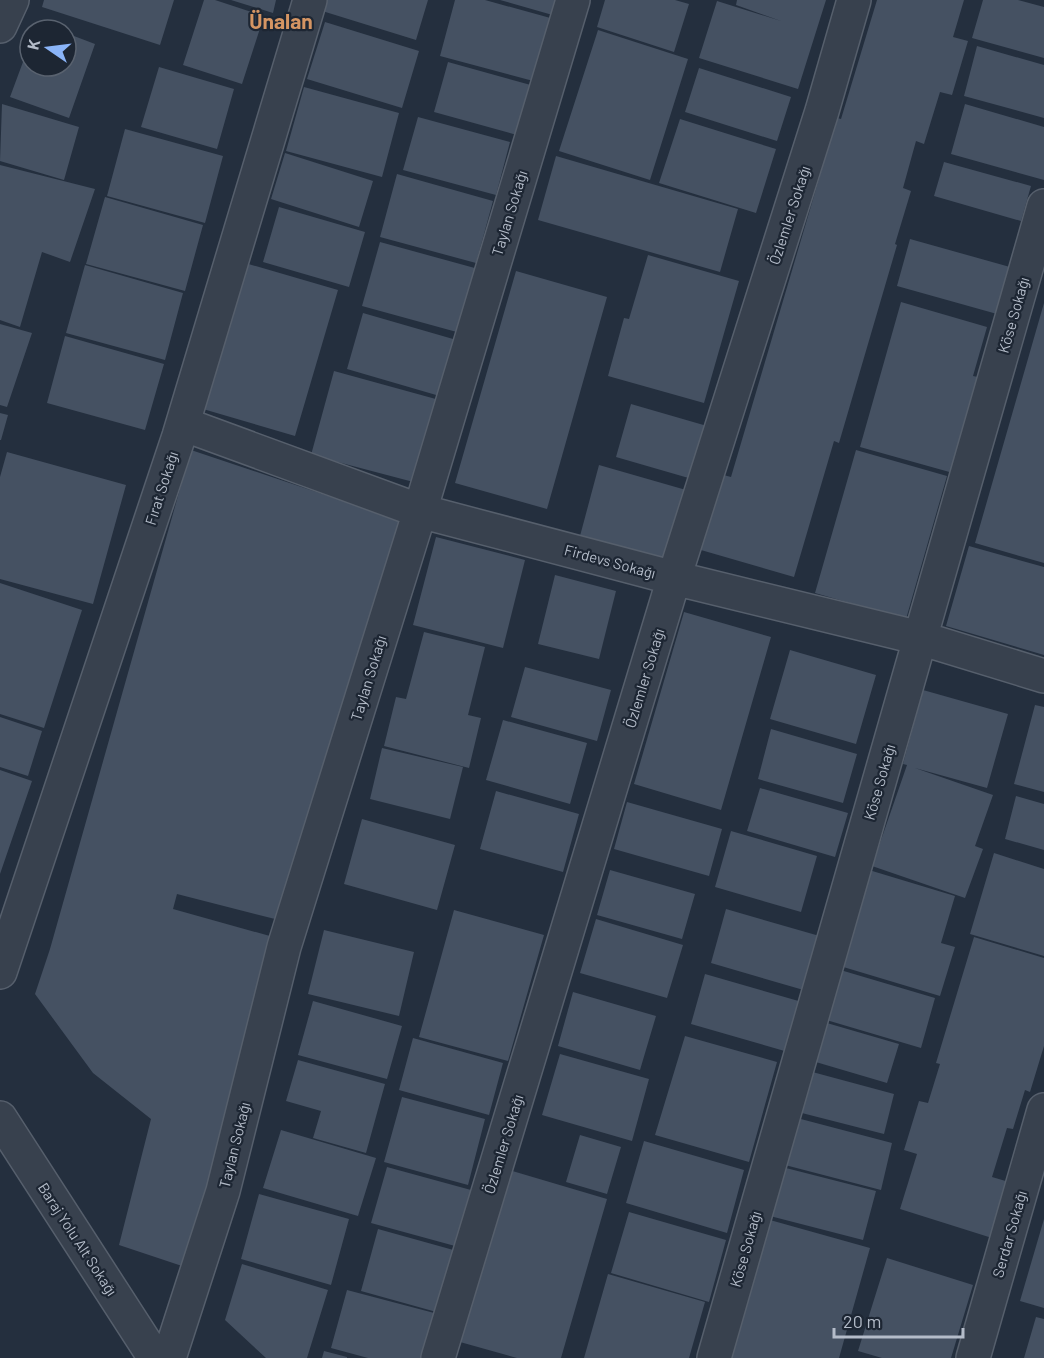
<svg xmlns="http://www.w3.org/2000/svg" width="1044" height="1358" font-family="Barlow,sans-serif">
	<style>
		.building { fill: #455162 }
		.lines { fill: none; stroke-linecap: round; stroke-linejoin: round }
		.minor-casing { stroke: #565f6c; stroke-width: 36 }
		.tertiary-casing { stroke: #565f6c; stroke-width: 36 }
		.minor { stroke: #38414e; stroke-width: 33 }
		.tertiary { stroke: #38414e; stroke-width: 33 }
		.labels { text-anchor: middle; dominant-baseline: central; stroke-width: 4.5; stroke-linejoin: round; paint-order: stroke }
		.street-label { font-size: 15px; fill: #b4bcc9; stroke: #1d2633 }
		.district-label { font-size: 21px; font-weight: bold; fill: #d59563; stroke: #1d2633 }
	</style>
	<rect width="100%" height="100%" fill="#242f3e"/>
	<path class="building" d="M44 0H174L160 45 42 7Z
		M204 0H215L264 16 242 84 183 65Z
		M231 0H276L273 13Z
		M322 0H428L416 40 319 10Z
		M455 0H485L554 19 537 82 440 56Z
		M500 0H560L556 16Z
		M605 0H675L689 4 674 52 597 27Z
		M737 0H826L798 89 699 58 717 1 781 21 736 5Z
		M877 0H964L953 37 968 41 952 95 940 92 924 144 916 141 903 188 911 191 895 244 897 245 839 443 834 441 794 577 694 548 716 473 731 477 837 118 841 119Z
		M983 0H1018L1044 7V58L972 38Z
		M325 22 419 51 402 108 307 79Z
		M598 30 688 59 650 180 559 151Z
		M66 33 95 44 69 118 10 97 30 43V66H66Z
		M977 46 1044 65V118L964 96Z
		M448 62 538 87 524 137 434 112Z
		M159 67 234 89 217 149 141 127Z
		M699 68 791 97 777 141 685 112Z
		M304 87 399 113 382 177 286 151Z
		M2 104 79 127 64 180 0 161Z
		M965 104 1044 127V180L951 154Z
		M418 117 510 142 496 195 403 170Z
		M680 119 776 149 756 213 659 183Z
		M125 129 223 156 205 223 107 196Z
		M285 153 373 181 359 227 271 199Z
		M556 156 738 209 720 272 538 220Z
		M944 162 1031 186 1021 221 934 196Z
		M0 165 95 189 70 262 42 252 20 327 0 320Z
		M397 174 493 201 476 263 380 237Z
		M105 197 203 225 185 291 86 264Z
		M279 207 365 232 349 287 263 262Z
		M910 239 1010 267 997 314 897 286Z
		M380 242 482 270 464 334 362 306Z
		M648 255 739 281 704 403 608 376 624 318 629 319Z
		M245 263 338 290 295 436 203 409Z
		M85 265 183 293 165 360 66 333Z
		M516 271 607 297 547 509 455 483Z
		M901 302 987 327 973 376 978 377 953 473 860 447Z
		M1044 303V563L975 543Z
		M363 313 460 341 443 397 347 369Z
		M0 324 32 333 7 407 0 405Z
		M65 336 164 364 145 430 47 403Z
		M334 371 443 401 421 484 311 455Z
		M631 404 707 426 692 479 616 457Z
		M0 413 8 415 1 440H0Z
		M191 450 403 521 279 920 177 894 173 909 277 938 191 1269 119 1245 151 1119 93 1073 35 994 50 949Z
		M856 450 947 476 906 619 815 593Z
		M7 452 126 485 93 604 0 579V477Z
		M599 465 693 492 672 562 580 536Z
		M436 537 525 560 503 648 413 625Z
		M969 546 1044 567V655L946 626Z
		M555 575 616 591 599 659 538 644Z
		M0 583 82 610 44 728 0 714Z
		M684 612 771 637 721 810 634 784Z
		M424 632 485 647 468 715 481 718 469 768 384 746 396 697 406 699Z
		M790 650 876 675 856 744 770 719Z
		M525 667 611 690 597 741 511 717Z
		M923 690 1008 714 987 788 915 768 993 795 975 846 983 849 965 898 872 866 907 765 903 764Z
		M1035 705 1044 707V792L1014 784Z
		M0 717 42 731 28 776 0 767Z
		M503 720 587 743 570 804 486 780Z
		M771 729 857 754 843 803 758 779Z
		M382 748 463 767 450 819 370 799Z
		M0 770 32 781 0 874Z
		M760 788 848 813 835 857 747 831Z
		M496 791 579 814 563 872 480 849Z
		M1016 796 1044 804V850L1005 839Z
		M627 802 722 829 709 876 614 849Z
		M362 819 455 845 437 910 344 884Z
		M731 831 817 856 801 912 715 887Z
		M994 853 1044 869V956L970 934Z
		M610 870 695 894 682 939 597 915Z
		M869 870 955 896 941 943 955 947 940 996 840 966Z
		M726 909 823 937 807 991 711 963Z
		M454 910 544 935 508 1061 419 1037Z
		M596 919 683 945 667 998 580 973Z
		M324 930 414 952 399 1016 308 994Z
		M974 937 1044 958V1046L1030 1092 1025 1090 1013 1129 1007 1128 992 1177 1009 1182 992 1238 900 1209 917 1154 904 1150 919 1101 928 1103 940 1064 936 1063Z
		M837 969 935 998 921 1048 823 1019Z
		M705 974 802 1002 788 1052 691 1024Z
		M573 992 656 1016 640 1070 558 1046Z
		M313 1001 402 1026 387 1079 298 1055Z
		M820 1021 899 1044 887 1083 809 1060Z
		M685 1036 777 1062 749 1162 655 1135Z
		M413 1038 503 1063 489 1115 399 1090Z
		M560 1054 649 1079 632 1141 542 1115Z
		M298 1060 385 1084 366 1153 313 1138 321 1111 286 1101Z
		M805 1070 894 1094 884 1134 794 1111Z
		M402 1097 485 1119 468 1185 384 1162Z
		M797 1118 892 1143 881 1190 785 1165Z
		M281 1130 376 1158 358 1216 263 1188Z
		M580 1135 621 1147 607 1194 566 1182Z
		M644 1141 744 1170 727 1233 626 1203Z
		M387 1167 471 1190 455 1246 371 1223Z
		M782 1167 876 1191 863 1240 770 1216Z
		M509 1170 607 1199 561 1358H517L460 1342Z
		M259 1194 349 1219 331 1285 241 1259Z
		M629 1212 726 1240 709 1302 611 1273Z
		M1044 1219V1308L1020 1301Z
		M770 1220 870 1248 839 1358H731Z
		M378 1229 457 1251 440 1313 361 1291Z
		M887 1258 973 1285 951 1358H882L858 1351Z
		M242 1264 328 1290 307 1358H266L225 1320Z
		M608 1274 705 1302 689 1358H584Z
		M347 1290 438 1314 426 1358H368L331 1348Z
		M1036 1317 1044 1319V1358H1024Z
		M324 1351 347 1357V1358H322Z"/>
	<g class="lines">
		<g class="minor-casing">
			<path id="minor" d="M183 424 420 511 674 578 920 638 1044 676
				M0 972 179 436 310 0
				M0 1118 155 1358
				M169 1358 223 1191 284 947 420 511 573 0
				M438 1358 674 578 822 111 854 0
				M714 1358 1044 206
				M973 1358 1044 1110"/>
		</g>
		<g class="tertiary-casing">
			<path id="tertiary" d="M0 26 12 0"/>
		</g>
		<use href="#minor" class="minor"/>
		<use href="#tertiary" class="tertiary"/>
	</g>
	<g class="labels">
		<g class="street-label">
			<text transform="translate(509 213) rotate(-73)">Taylan Sokağı</text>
			<text transform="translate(789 215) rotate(-72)">Özlemler Sokağı</text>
			<text transform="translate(1013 315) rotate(-74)">Köse Sokağı</text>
			<text transform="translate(161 488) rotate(-72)">Fırat Sokağı</text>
			<text transform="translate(610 561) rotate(15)">Firdevs Sokağı</text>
			<text transform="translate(368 678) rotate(-73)">Taylan Sokağı</text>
			<text transform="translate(644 678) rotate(-73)">Özlemler Sokağı</text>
			<text transform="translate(879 782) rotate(-74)">Köse Sokağı</text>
			<text transform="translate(503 1144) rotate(-73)">Özlemler Sokağı</text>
			<text transform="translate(234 1145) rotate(-76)">Taylan Sokağı</text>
			<text transform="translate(1009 1234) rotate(-74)">Serdar Sokağı</text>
			<text transform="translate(78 1239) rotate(57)">Baraj Yolu Alt Sokağı</text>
			<text transform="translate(745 1249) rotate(-74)">Köse Sokağı</text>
		</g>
		<g class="district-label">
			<text x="281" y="20">Ünalan</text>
		</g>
	</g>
	<g transform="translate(48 48) rotate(284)"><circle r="28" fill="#1d2633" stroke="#59626f" stroke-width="1.5"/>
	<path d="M0-4.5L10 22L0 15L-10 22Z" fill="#8ab4f8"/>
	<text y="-9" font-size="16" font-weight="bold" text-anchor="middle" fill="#b4bcc9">K</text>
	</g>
	<path d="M834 1328v9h129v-9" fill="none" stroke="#b4bcc9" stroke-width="3"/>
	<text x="843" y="1328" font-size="18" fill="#b4bcc9" stroke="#1d2633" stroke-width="4.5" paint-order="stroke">20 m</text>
</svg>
